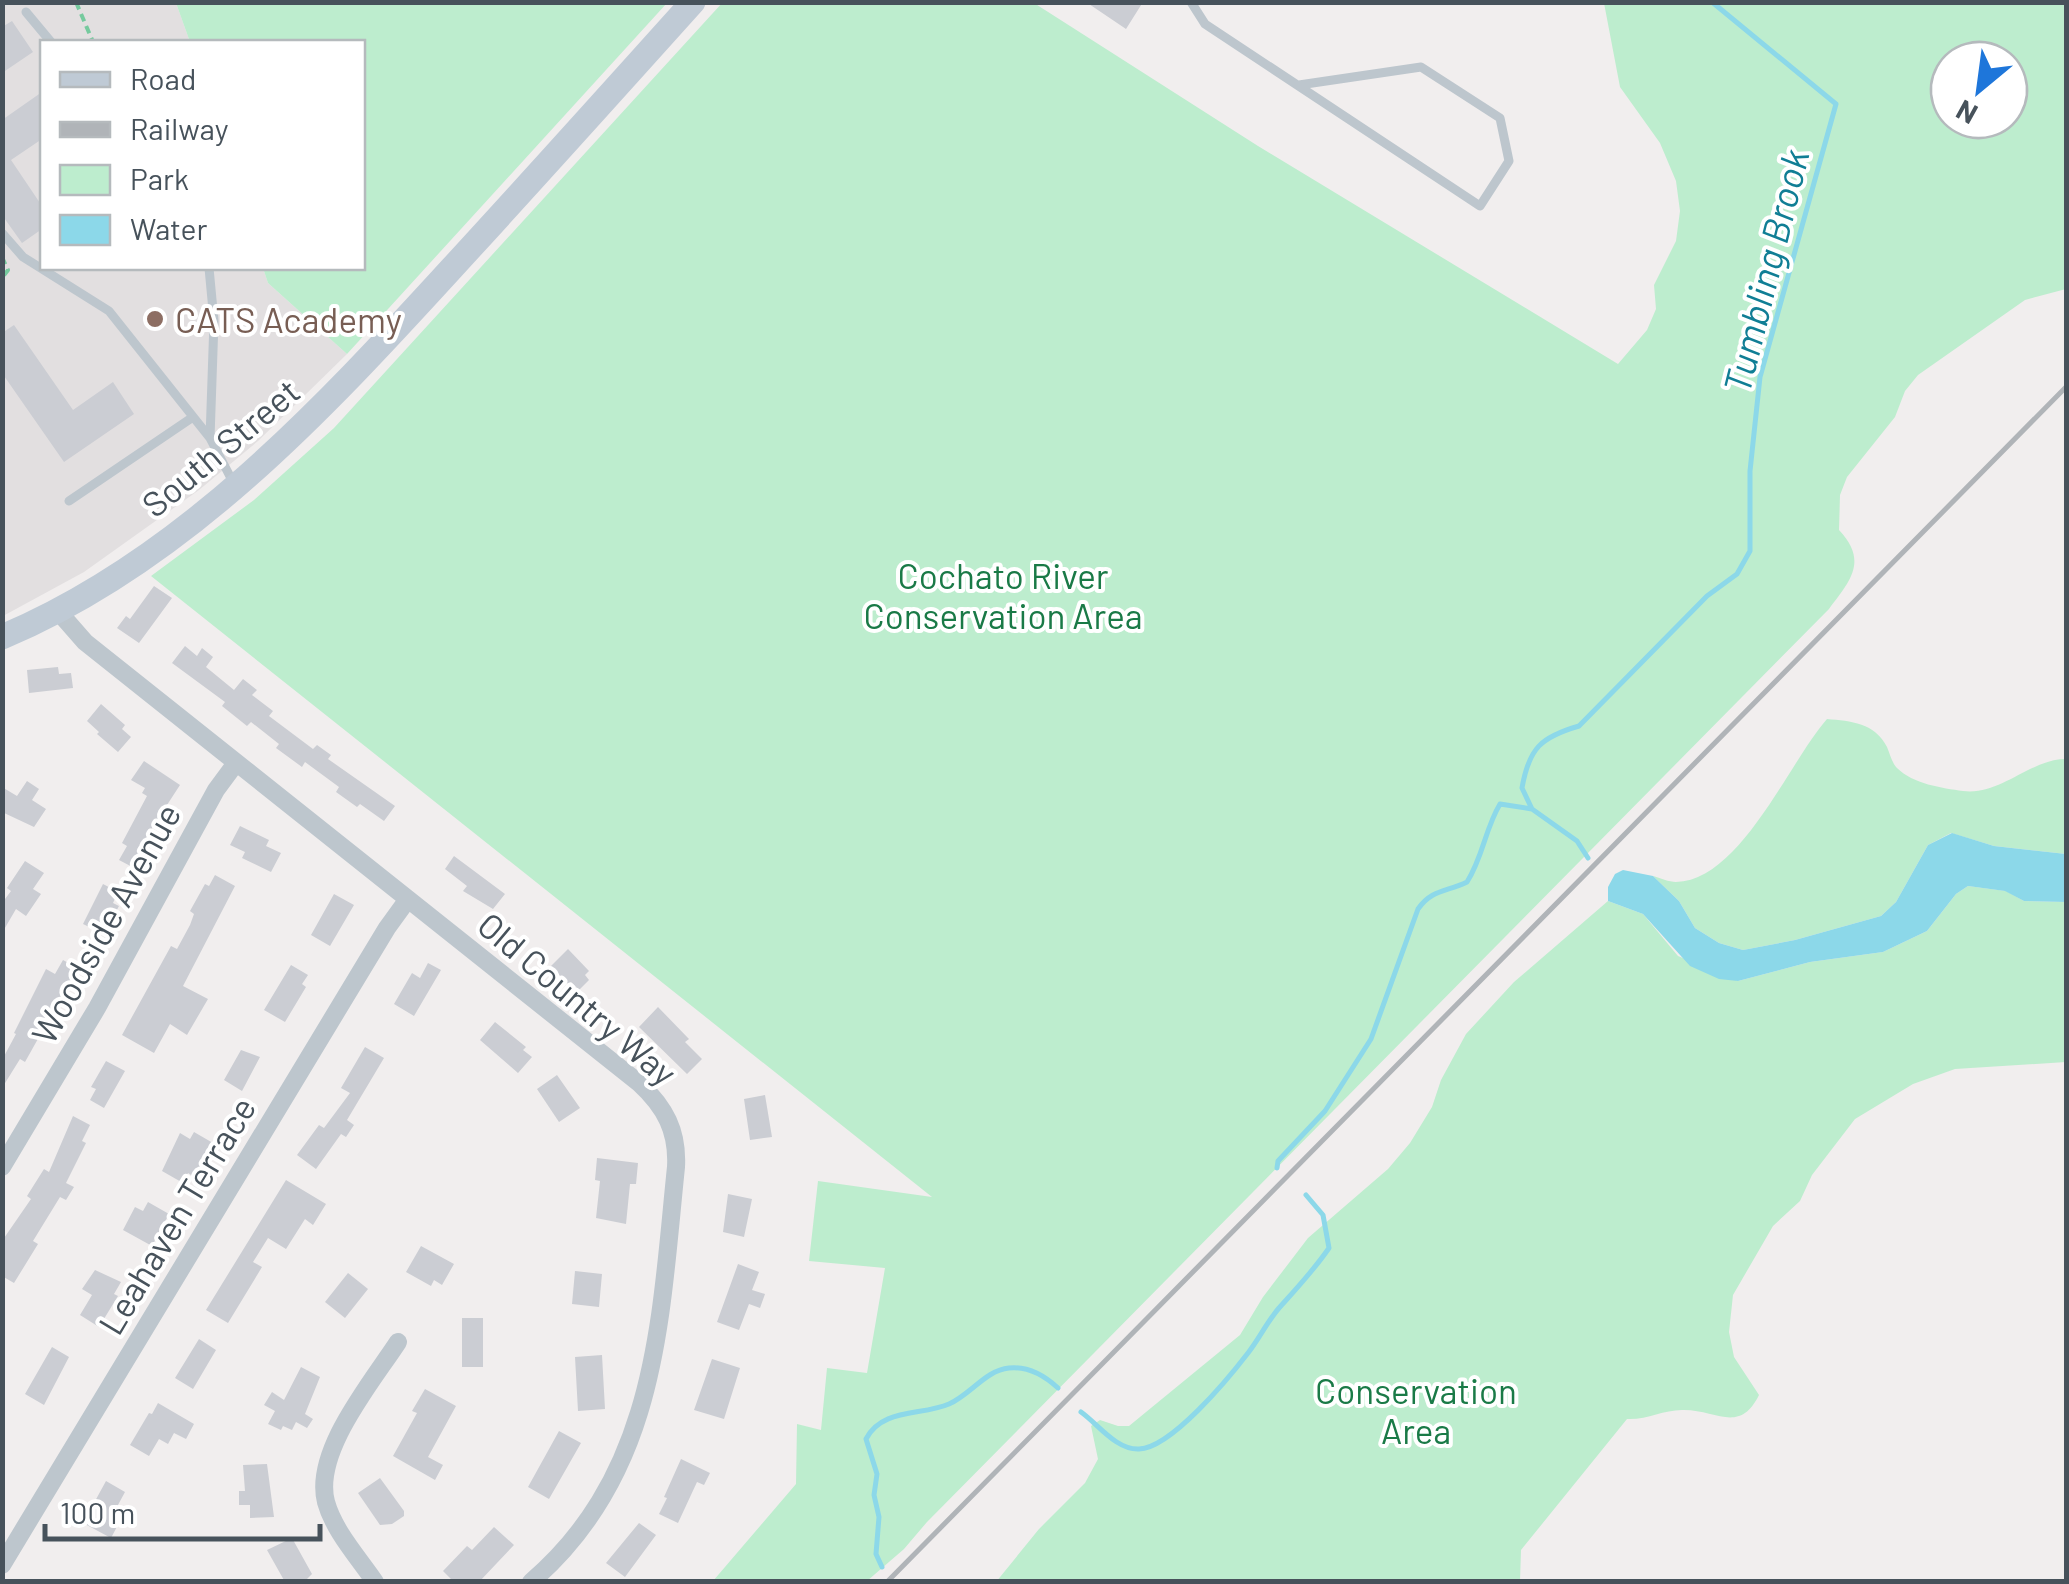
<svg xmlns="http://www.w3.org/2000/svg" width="2069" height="1584" font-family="Barlow,sans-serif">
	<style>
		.education { fill: #e2dfe0 }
		.green { fill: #bdedce; fill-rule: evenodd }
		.water { fill: #8cd8e9 }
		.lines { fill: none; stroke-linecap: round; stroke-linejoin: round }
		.stream { stroke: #8cd8e9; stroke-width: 5 }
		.building { fill: #cbcdd3 }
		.path { stroke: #76ca9e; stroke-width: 4; stroke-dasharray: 8 5; stroke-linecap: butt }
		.lane { stroke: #bdc6cd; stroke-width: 9 }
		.street { stroke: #bdc6cd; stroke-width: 18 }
		.secondary { stroke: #bfcad5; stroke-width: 25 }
		.rail { stroke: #b0b4b8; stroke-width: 5 }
		.education-dot { fill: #8d6e63; stroke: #fff; stroke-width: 4 }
		.labels { text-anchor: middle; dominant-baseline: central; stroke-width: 8; stroke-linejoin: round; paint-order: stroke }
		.education-label { font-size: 35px; fill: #785e54; stroke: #fff; text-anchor: start }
		.street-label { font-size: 35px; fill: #47525b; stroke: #fff }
		.park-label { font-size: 35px; fill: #1a7a47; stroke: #fff }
		.water-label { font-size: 38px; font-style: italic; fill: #107e95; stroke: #fff }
	</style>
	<rect width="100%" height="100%" fill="#f1eeee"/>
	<path class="education" d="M3 3H176L190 42H42V268H263L268 283 347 354 258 441 199 490 84 572 3 616Z"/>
	<path class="green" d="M723 2 1034 3 1258 146 1618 364 1647 330 1656 309 1654 285 1676 241 1680 211 1676 181 1660 143 1620 87 1604 3H2066V289L2025 300 1918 375 1905 391 1895 417 1847 477 1840 495 1839 530C1868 561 1851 580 1829 609L927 1522 904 1549 867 1581H713L796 1484 797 1424 821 1430 827 1368 867 1373 885 1268 809 1261 818 1181 932 1197 151 576 254 500 334 428ZM2009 60V120H1949V60Z
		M176 3V2L667 3 347 354 268 283 263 268H362V42H190Z
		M1827 719C1851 721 1875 723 1887 747 1890 754 1892 763 1897 768 1913 784 1942 788 1963 791 2000 796 2030 759 2066 759V854L1994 846 1951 833 1928 845 1896 902 1881 916 1795 940 1743 950 1719 943 1695 928 1679 901 1653 876C1660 878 1669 882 1676 882 1740 881 1789 762 1827 719Z
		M1968 886 2006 891 2024 901 2066 902V1062L1955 1069 1913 1084 1855 1119 1812 1175 1800 1201 1773 1226 1733 1295 1729 1332 1734 1357 1759 1395C1739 1435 1716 1409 1682 1410 1663 1410 1647 1420 1627 1419L1521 1550 1520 1581 996 1582 1039 1529 1085 1483 1098 1459 1091 1426 1100 1420 1118 1426H1129L1240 1335 1263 1297 1308 1238 1388 1169 1410 1143 1432 1107 1441 1080 1466 1034 1514 982 1608 901 1643 914 1678 956 1738 981 1810 962 1883 952 1927 931 1956 894Z"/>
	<path class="water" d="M1952 833 1994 846 2066 854V902L2024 901 2005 891 1968 886 1956 894 1927 931 1883 952 1810 962 1738 981 1719 979 1690 966 1643 914 1608 901V887L1615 874 1623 870 1653 876 1679 901 1695 928 1719 943 1743 950 1795 940 1881 916 1896 902 1928 845Z"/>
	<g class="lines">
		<path class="stream" d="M1532 809 1522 788C1529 748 1541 737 1579 726L1707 596 1737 574 1750 551V471L1760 377 1836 104 1712 2
			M1277 1168 1278 1161 1325 1111 1371 1039 1418 909C1432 889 1447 892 1467 882 1483 857 1485 829 1500 804L1532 809 1577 841 1588 858
			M1081 1412C1098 1424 1116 1450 1139 1449 1171 1448 1228 1379 1248 1353 1259 1339 1267 1322 1279 1308 1297 1288 1314 1270 1329 1248L1323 1215 1306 1195
			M882 1567 876 1554 879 1517 874 1495 877 1474 866 1439C882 1408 921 1416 949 1404 970 1395 986 1370 1009 1368 1028 1366 1045 1376 1058 1388"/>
	</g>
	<path class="building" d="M1086 2H1143L1126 29Z
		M12 21 33 52 2 73V27Z
		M42 92V139L11 160 42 206V229L22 243 2 215V120Z
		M14 325 73 410 113 382 134 414 64 462 2 373V333Z
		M154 586 172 598 139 643 117 628 126 616 130 619Z
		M185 646 197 656 202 648 213 657 206 667 234 690 243 679 257 690 252 695 273 711 269 716 313 749 317 745 331 755 328 759 395 806 384 821 360 804 357 807 336 792 339 787 305 762 302 767 276 748 279 744 251 722 247 726 222 706 225 702 172 663Z
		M58 667 59 674 71 673 73 688 29 693 27 670Z
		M101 704 125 725 122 729 131 737 118 752 97 734 99 732 87 721Z
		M144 761 180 785 152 828 148 840 153 842 138 870 119 860 127 846 122 843 147 796 142 793 145 788 131 780Z
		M27 781 39 789 32 800 46 809 34 827 2 812V787L17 796Z
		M240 826 269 840 266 846 281 853 271 872 242 858 245 852 230 845Z
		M454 856 505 894 493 909 463 891 467 886 445 869Z
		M25 861 44 873 33 889 41 894 26 916 16 909 2 933V903L11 891 7 888Z
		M215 875 235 886 183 986 208 999 187 1035 170 1024 154 1053 122 1035 171 946 177 949 190 925 194 914 190 911 205 884 209 886Z
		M103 884 118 892 113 903 119 906 104 934 83 924Z
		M334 894 354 905 330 946 311 935Z
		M568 949 589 971 585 975 589 980 579 990 571 982 568 984 551 966Z
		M63 960 81 970 66 998 62 996 25 1062 20 1059 2 1088V1060L16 1034 14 1033 46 969 55 974Z
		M428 963 441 970 414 1016 394 1004 412 973 420 978Z
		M291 965 308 975 302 984 306 987 285 1022 264 1010Z
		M658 1007 689 1039 685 1042 702 1059 687 1074 639 1027Z
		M495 1022 526 1047 523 1050 532 1057 518 1073 480 1040Z
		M365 1047 384 1058 347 1120 354 1125 346 1137 341 1134 316 1169 297 1155 319 1125 324 1128 350 1093 341 1088Z
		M241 1050 260 1057 242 1091 224 1080Z
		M106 1061 125 1071 104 1108 90 1100 96 1089 91 1087Z
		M557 1075 580 1108 559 1122 537 1089Z
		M765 1095 772 1137 750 1140 744 1099Z
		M73 1116 90 1125 82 1141 86 1143 66 1183 74 1187 66 1200 60 1197 33 1241 38 1244 14 1283 2 1276V1241L31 1199 27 1196 44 1169 49 1172Z
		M194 1132 213 1143 194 1177 188 1173 183 1183 162 1171 180 1133 190 1139Z
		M597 1158 638 1163 636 1184H630L626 1224 596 1218 600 1181 595 1180Z
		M286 1180 326 1204 313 1225 305 1219 286 1249 268 1238 253 1262 262 1267 228 1323 206 1310Z
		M728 1194 752 1199 744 1237 723 1232Z
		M148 1202 169 1214 152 1246 123 1230 135 1207 143 1211Z
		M421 1246 454 1264 442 1285 434 1280 431 1286 406 1272Z
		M738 1264 759 1272 752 1290 765 1294 760 1308 749 1304 739 1330 717 1322Z
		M95 1270 121 1282 114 1294 118 1296 99 1327 80 1315 92 1295 82 1289Z
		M575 1271 602 1274 599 1307 572 1304Z
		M348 1273 368 1289 345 1318 325 1302Z
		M462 1318H483V1367H462Z
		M199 1339 216 1350 193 1389 175 1378Z
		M52 1347 69 1357 44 1405 25 1394Z
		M602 1355 605 1409 578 1411 575 1357Z
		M712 1359 740 1368 724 1419 694 1410Z
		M301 1367 320 1377 305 1414 313 1419 307 1428 296 1422 292 1430 283 1426 281 1430 268 1424 275 1411 264 1405 272 1392 284 1400Z
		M425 1389 456 1406 428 1457 443 1465 435 1480 393 1456 417 1413 412 1411Z
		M158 1403 194 1424 186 1439 174 1433 168 1444 159 1439 149 1456 130 1445 149 1413 152 1414Z
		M559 1431 581 1443 549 1499 528 1487Z
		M681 1459 710 1473 704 1485 697 1482 678 1523 659 1514 667 1498 664 1497Z
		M267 1464 274 1517 250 1518V1505H239V1491H245L243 1465Z
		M380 1478 404 1511V1516L392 1524 380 1525 358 1493Z
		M106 1481 125 1492 112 1516 120 1521 111 1538 83 1523Z
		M639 1523 656 1535 625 1577 606 1563Z
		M494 1527 514 1545 479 1582H454L443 1571 467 1546 472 1550Z
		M292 1538 312 1574 304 1582H285L267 1550Z"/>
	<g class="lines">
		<path class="path" d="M76 2 93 42
			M2 257 8 270 2 278"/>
		<path class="lane" d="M1191 2 1205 24 1480 206 1509 161 1500 118 1421 67 1299 85
			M26 12 51 42
			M2 233 23 257 109 311 210 438 234 484
			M209 268 214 321 210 438
			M69 501 193 417"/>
		<path class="street" d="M57 610 85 642 639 1083C665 1107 678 1131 676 1167 660 1320 658 1473 531 1582
			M2 1167 97 1008 216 790 236 763
			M2 1565 387 928 408 899
			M375 1582C358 1557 334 1531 326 1502 313 1452 372 1382 398 1342"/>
		<path class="secondary" d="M2 637C183 561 323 409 452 268 533 180 613 91 693 2"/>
		<path class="rail" d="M887 1582 2066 387"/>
	</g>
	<circle class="education-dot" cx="155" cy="319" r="10"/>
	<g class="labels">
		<g class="education-label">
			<text x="175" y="319">CATS Academy</text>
		</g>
		<g class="street-label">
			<text transform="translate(220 447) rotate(-40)">South Street</text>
			<text transform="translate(105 923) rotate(-61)">Woodside Avenue</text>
			<text transform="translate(578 998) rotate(40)">Old Country Way</text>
			<text transform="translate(176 1215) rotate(-59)">Leahaven Terrace</text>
		</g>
		<g class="park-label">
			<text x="1003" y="575">Cochato River<tspan x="1003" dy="40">Conservation Area</tspan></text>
			<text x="1416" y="1390">Conservation<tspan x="1416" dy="40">Area</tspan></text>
		</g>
		<g class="water-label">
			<text transform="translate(1765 271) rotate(-76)">Tumbling Brook</text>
		</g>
	</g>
	<rect width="2069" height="1584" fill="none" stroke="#47525b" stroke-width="10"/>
	<rect x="40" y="40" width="325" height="230" fill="#ffffff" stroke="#b5babd" stroke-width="2.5"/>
	<rect x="60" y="72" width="50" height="15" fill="#bfcad5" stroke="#b5babd" stroke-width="2.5"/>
	<text x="130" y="90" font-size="30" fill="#47525b">Road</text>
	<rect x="60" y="122" width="50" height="15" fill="#b0b4b8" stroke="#b5babd" stroke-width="2.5"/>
	<text x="130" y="140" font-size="30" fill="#47525b">Railway</text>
	<rect x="60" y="165" width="50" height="30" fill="#bdedce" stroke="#b5babd" stroke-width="2.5"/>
	<text x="130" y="190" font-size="30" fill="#47525b">Park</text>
	<rect x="60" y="215" width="50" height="30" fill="#8cd8e9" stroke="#b5babd" stroke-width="2.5"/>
	<text x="130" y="240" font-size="30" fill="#47525b">Water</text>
	<g transform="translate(1979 90) rotate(209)"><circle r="48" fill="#ffffff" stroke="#b5babd" stroke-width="2.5"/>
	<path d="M0-8L18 38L0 25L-18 38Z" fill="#1e76da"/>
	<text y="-15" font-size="28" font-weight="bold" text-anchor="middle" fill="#47525b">N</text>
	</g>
	<path d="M45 1524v15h275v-15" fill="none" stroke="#47525b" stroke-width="5"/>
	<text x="60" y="1524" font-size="30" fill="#47525b" stroke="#ffffff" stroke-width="8" paint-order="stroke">100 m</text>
</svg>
